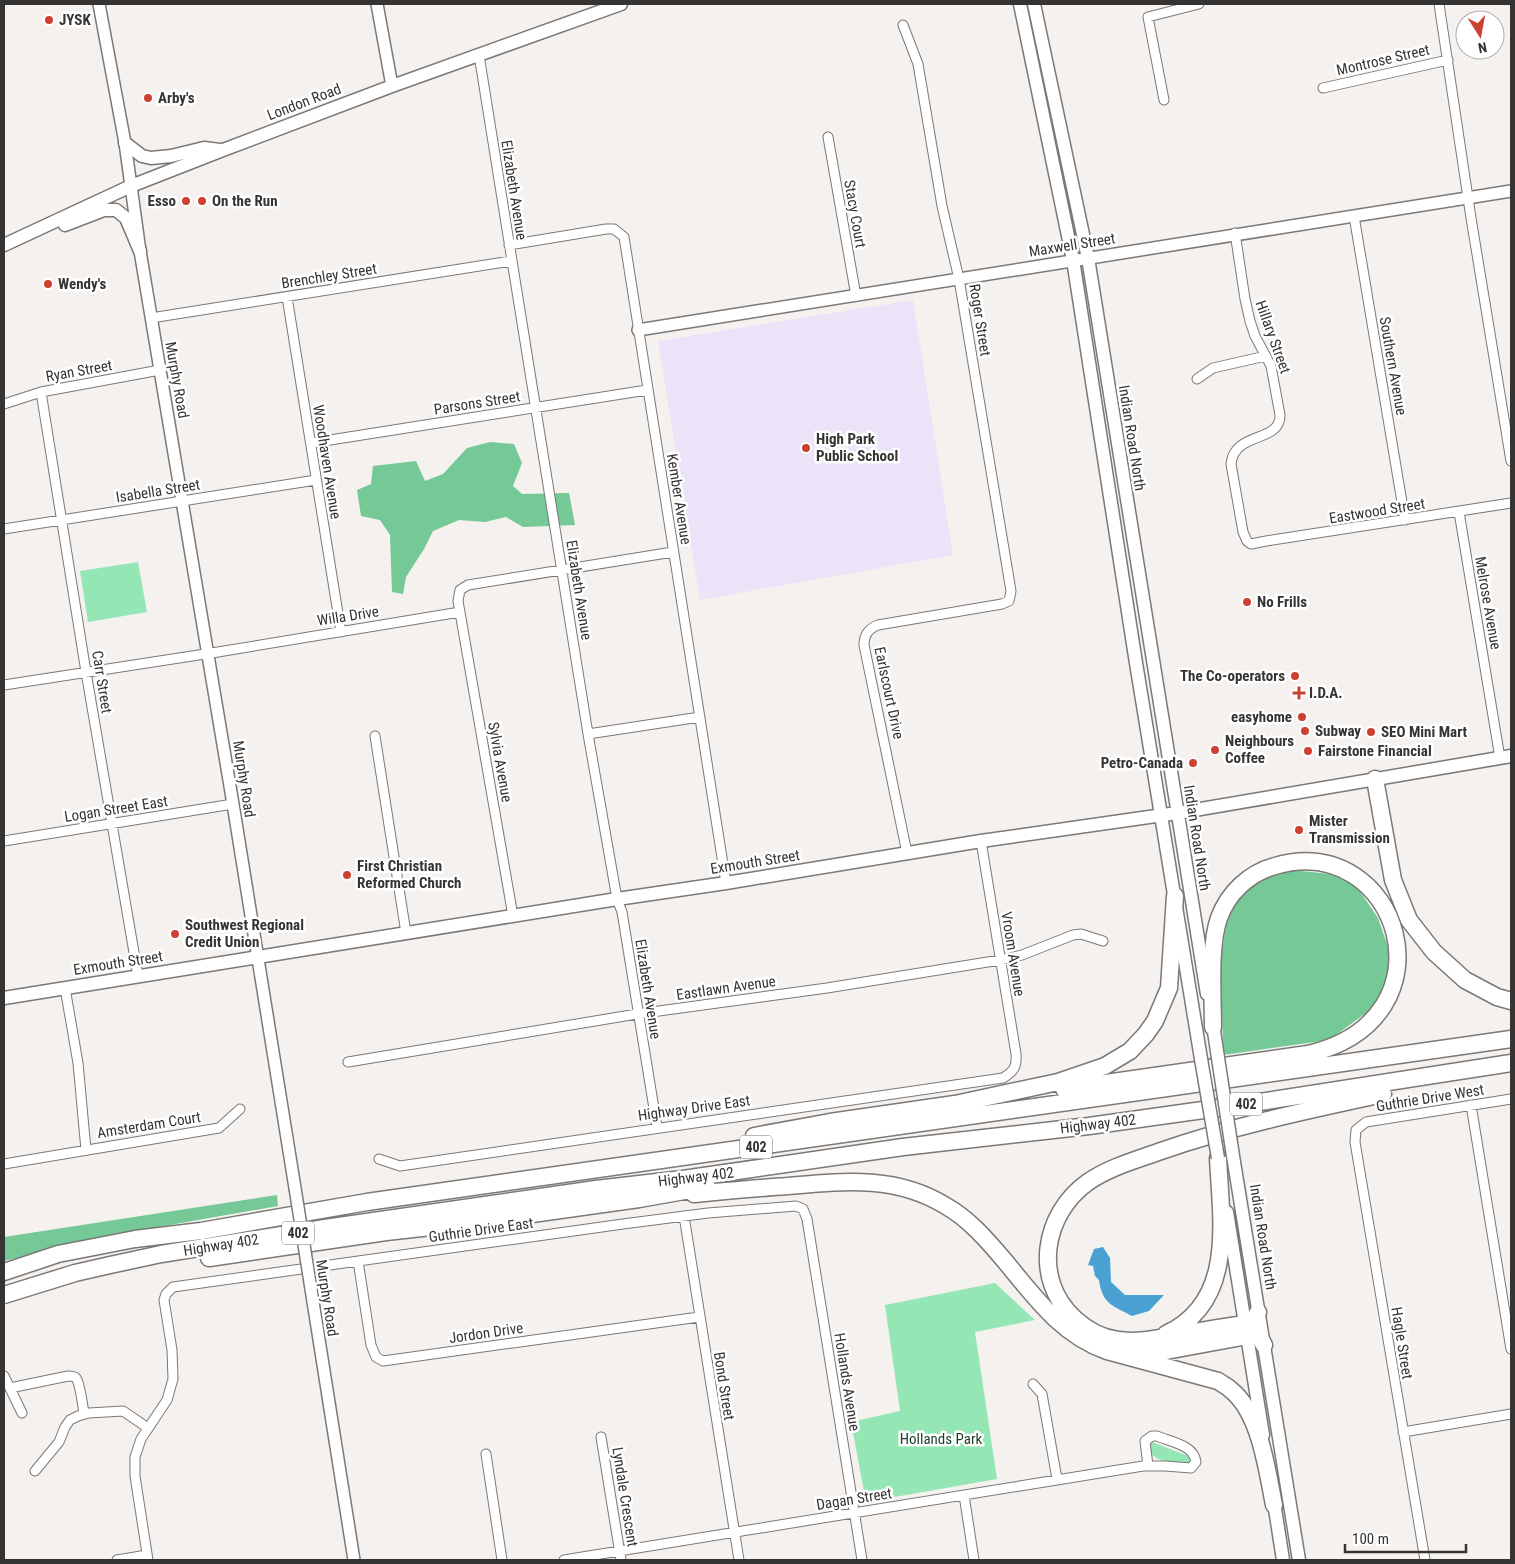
<svg xmlns="http://www.w3.org/2000/svg" width="1515" height="1564" font-family="'Roboto Condensed',sans-serif">
	<style>
		.education { fill: #ede3f8 }
		.green { fill: #94e7b5 }
		.forest { fill: #74c996 }
		.water { fill: #4aa2d3 }
		.lines { fill: none; stroke-linecap: round; stroke-linejoin: round }
		.minor-casing { stroke: #7b7876; stroke-width: 11 }
		.tertiary-casing { stroke: #7b7876; stroke-width: 14 }
		.secondary-casing { stroke: #7b7876; stroke-width: 15 }
		.motorway-casing { stroke: #7b7876; stroke-width: 19 }
		.minor { stroke: #fff; stroke-width: 9 }
		.tertiary { stroke: #fff; stroke-width: 11 }
		.secondary { stroke: #fff; stroke-width: 12 }
		.motorway { stroke: #fff; stroke-width: 16 }
		.tertiary-bridge-casing { stroke: #7b7876; stroke-width: 14; stroke-linecap: butt }
		.secondary-bridge-casing { stroke: #7b7876; stroke-width: 15; stroke-linecap: butt }
		.tertiary-bridge { stroke: #fff; stroke-width: 11 }
		.secondary-bridge { stroke: #fff; stroke-width: 12 }
		.poi-dot { fill: #cc4031; stroke: #fff; stroke-width: 2 }
		.labels { text-anchor: middle; dominant-baseline: central; stroke-width: 5; stroke-linejoin: round; paint-order: stroke }
		.shield { fill: #fff; stroke: #727170; stroke-width: 1 }
		.shield-label { font-size: 14px; font-weight: bold; fill: #353433 }
		.poi-label { font-size: 15px; font-weight: bold; fill: #353433; stroke: #fff; text-anchor: start }
		.street-label { font-size: 15px; fill: #353433; stroke: #fff }
		.park-label { font-size: 15px; fill: #1a3e29; stroke: #fff }
	</style>
	<rect width="100%" height="100%" fill="#f4f1ef"/>
	<path class="education" d="M913 300 953 555 700 600 658 341Z"/>
	<path class="green" d="M138 562 147 612 88 622 80 571Z
		M995 1283 1035 1320 975 1332 997 1479 866 1502 851 1422 900 1411 885 1305Z
		M1152 1442 1188 1456 1191 1461 1190 1464C1179 1466 1140 1460 1152 1442Z"/>
	<path class="forest" d="M490 442 514 444 522 463 513 486 522 494 569 493 575 525 523 527 506 517 485 522 459 520 433 531 424 549 406 577 403 594 392 592 390 535 380 520 361 516 357 490 371 484 373 466 416 461 425 481 443 474 467 448Z
		M1284 869 1339 875 1359 890 1378 918 1388 947 1390 979 1377 1002 1366 1013 1329 1040 1223 1055 1221 961 1227 917 1248 887Z
		M277 1195 278 1206 96 1238 4 1261V1237Z"/>
	<path class="water" d="M1103 1247 1110 1258 1111 1282 1125 1295H1164L1149 1311 1132 1316C1113 1306 1102 1304 1099 1280L1095 1276 1093 1266 1088 1265 1094 1249Z"/>
	<g class="lines">
		<g class="minor-casing">
			<path id="minor" d="M1439 4 1471 218 1511 461
				M903 25 918 64 942 206 959 279 1011 591 1009 601 1002 604 878 625C868 629 864 635 864 645L907 853
				M479 55 588 734 617 899 622 912 657 1127
				M1323 88 1448 60
				M1164 100 1148 17 1199 4
				M828 137 856 296
				M1354 216 1405 520
				M1235 233 1245 299 1250 321 1255 336 1271 366 1280 415C1281 443 1234 431 1231 464L1243 532 1247 541 1251 544 1266 541 1511 503
				M509 245 606 229H614L624 237 726 883
				M287 297 341 632
				M151 318 511 261
				M1197 379 1213 368 1266 356
				M41 392 86 672 138 976
				M4 404 41 392 160 370
				M311 443 647 390
				M1459 512 1500 758
				M4 529 316 480
				M4 685 218 652 460 612
				M588 734 700 717
				M375 736 406 933
				M4 841 233 804
				M513 916 458 601 460 590 468 585 673 552
				M65 988 78 1063 86 1150
				M348 1062 637 1014 827 988 1000 960 1022 955 1073 935 1081 934 1103 941
				M1471 1105 1511 1349
				M379 1159 400 1166 1003 1078C1014 1071 1017 1067 1016 1054L981 841
				M4 1164 219 1128 240 1109
				M684 1216 739 1560
				M358 1261 371 1345 376 1357 383 1361 699 1317
				M4 1376 22 1413
				M1033 1384 1042 1394 1057 1479
				M10 1388 68 1376C71 1376 74 1376 76 1378 80 1383 83 1407 84 1414
				M1403 1432 1511 1414
				M601 1437 621 1560
				M486 1454 502 1560
				M35 1471 59 1442 65 1427 70 1420 78 1416 89 1413 123 1411 148 1428
				M964 1495 974 1560
				M117 1560 147 1555
				M148 1560 135 1476V1457L141 1439 167 1400 173 1379 172 1350 164 1300 166 1294 173 1287 623 1224 708 1213 796 1206 803 1209 807 1219 862 1560
				M564 1560 1143 1466H1165L1191 1468 1196 1462C1194 1445 1171 1442 1157 1436H1152L1145 1441 1148 1466
				M1425 1560 1355 1142 1356 1130 1366 1122 1511 1099"/>
		</g>
		<g class="tertiary-casing">
			<path id="tertiary" d="M99 4 125 143 140 251 233 804 295 1188
				M377 4 392 86
				M638 330 1511 191
				M311 1289 354 1560"/>
		</g>
		<g class="secondary-casing">
			<path id="secondary" d="M1020 4 1073 260 1136 663 1201 1059
				M1034 4 1088 258 1207 994
				M125 143 142 156 151 158 171 156 204 148 220 150
				M65 225 104 210H116L126 218 140 251
				M4 245 131 186 223 150 392 86 621 4
				M4 998 617 899 726 883 981 841 1177 813 1511 756
				M1212 1018 1218 1058
				M1233 1156 1299 1560
				M1227 1212 1263 1435
				M1273 1496 1283 1560"/>
		</g>
		<g class="motorway-casing">
			<path id="motorway" d="M1375 779 1393 880 1409 920 1434 952 1465 980 1497 997 1511 1001
				M1064 1089 1308 1054C1459 1019 1399 830 1275 866 1249 873 1228 893 1219 918 1209 946 1213 997 1213 1027
				M754 1136 830 1122 955 1104 1058 1082 1105 1066 1130 1051 1146 1034 1155 1021 1169 988 1175 896
				M694 1194C726 1191 757 1188 788 1186 844 1181 896 1175 946 1206 969 1219 987 1240 1004 1260 1034 1296 1061 1335 1107 1351L1218 1381C1222 1384 1227 1386 1231 1390 1260 1413 1267 1470 1274 1505
				M209 1258 386 1232 476 1222 639 1199 707 1187
				M4 1272 58 1254 135 1239 201 1231 367 1202 1511 1039
				M4 1295 75 1273 110 1265 161 1254 325 1228 596 1189 683 1179 903 1147 1089 1126 1253 1103 1511 1063
				M1166 1334C1236 1302 1221 1221 1218 1158
				M1264 1345C1259 1337 1255 1327 1245 1324 1223 1327 1200 1331 1178 1335 1158 1338 1138 1343 1118 1340 1102 1338 1087 1330 1075 1319 1032 1280 1043 1214 1088 1182 1110 1167 1136 1160 1161 1151 1233 1126 1309 1110 1383 1094
				M1134 1354 1166 1351 1242 1337 1249 1332 1258 1312"/>
		</g>
		<use href="#minor" class="minor"/>
		<use href="#tertiary" class="tertiary"/>
		<use href="#secondary" class="secondary"/>
		<use href="#motorway" class="motorway"/>
		<g class="tertiary-bridge-casing">
			<path id="tertiary-bridge" d="M295 1188 311 1289"/>
		</g>
		<g class="secondary-bridge-casing">
			<path id="secondary-bridge" d="M1218 1058 1233 1156
				M1201 1059 1218 1158"/>
		</g>
		<use href="#tertiary-bridge" class="tertiary-bridge"/>
		<use href="#secondary-bridge" class="secondary-bridge"/>
	</g>
	<g class="poi-dot">
		<circle cx="49" cy="20" r="5"/>
		<circle cx="148" cy="98" r="5"/>
		<circle cx="186" cy="201" r="5"/>
		<circle cx="202" cy="201" r="5"/>
		<circle cx="48" cy="284" r="5"/>
		<circle cx="806" cy="448" r="5"/>
		<circle cx="1247" cy="602" r="5"/>
		<circle cx="1295" cy="676" r="5"/>
		<path d="M1296.5 685.5h5v5h5v5h-5v5h-5v-5h-5v-5h5z"/>
		<circle cx="1302" cy="717" r="5"/>
		<circle cx="1305" cy="731" r="5"/>
		<circle cx="1371" cy="732" r="5"/>
		<circle cx="1215" cy="750" r="5"/>
		<circle cx="1308" cy="751" r="5"/>
		<circle cx="1193" cy="763" r="5"/>
		<circle cx="1299" cy="830" r="5"/>
		<circle cx="347" cy="875" r="5"/>
		<circle cx="175" cy="934" r="5"/>
	</g>
	<g class="labels">
		<g class="shield">
			<rect x="1230" y="1092.5" width="32" height="23" rx="4"/>
			<rect x="740" y="1135.5" width="32" height="23" rx="4"/>
			<rect x="282" y="1221.5" width="32" height="23" rx="4"/>
		</g>
		<g class="shield-label">
			<text x="1246" y="1104">402</text>
			<text x="756" y="1147">402</text>
			<text x="298" y="1233">402</text>
		</g>
		<g class="poi-label">
			<text x="59" y="20">JYSK</text>
			<text x="158" y="98">Arby's</text>
			<text x="176" y="201" text-anchor="end">Esso</text>
			<text x="212" y="201">On the Run</text>
			<text x="58" y="284">Wendy's</text>
			<text x="816" y="439">High Park<tspan x="816" dy="17">Public School</tspan></text>
			<text x="1257" y="602">No Frills</text>
			<text x="1285" y="676" text-anchor="end">The Co-operators</text>
			<text x="1309" y="693">I.D.A.</text>
			<text x="1292" y="717" text-anchor="end">easyhome</text>
			<text x="1315" y="731">Subway</text>
			<text x="1381" y="732">SEO Mini Mart</text>
			<text x="1225" y="741">Neighbours<tspan x="1225" dy="17">Coffee</tspan></text>
			<text x="1318" y="751">Fairstone Financial</text>
			<text x="1183" y="763" text-anchor="end">Petro-Canada</text>
			<text x="1309" y="821">Mister<tspan x="1309" dy="17">Transmission</tspan></text>
			<text x="357" y="866">First Christian<tspan x="357" dy="17">Reformed Church</tspan></text>
			<text x="185" y="925">Southwest Regional<tspan x="185" dy="17">Credit Union</tspan></text>
		</g>
		<g class="street-label">
			<text transform="translate(1383 60) rotate(-13)">Montrose Street</text>
			<text transform="translate(304 102) rotate(-21)">London Road</text>
			<text transform="translate(514 190) rotate(81)">Elizabeth Avenue</text>
			<text transform="translate(855 214) rotate(80)">Stacy Court</text>
			<text transform="translate(1072 245) rotate(-9)">Maxwell Street</text>
			<text transform="translate(329 276) rotate(-9)">Brenchley Street</text>
			<text transform="translate(980 320) rotate(81)">Roger Street</text>
			<text transform="translate(1273 337) rotate(70)">Hillary Street</text>
			<text transform="translate(1393 366) rotate(80)">Southern Avenue</text>
			<text transform="translate(79 371) rotate(-10)">Ryan Street</text>
			<text transform="translate(177 380) rotate(80)">Murphy Road</text>
			<text transform="translate(477 403) rotate(-9)">Parsons Street</text>
			<text transform="translate(1132 438) rotate(81)">Indian Road North</text>
			<text transform="translate(327 462) rotate(81)">Woodhaven Avenue</text>
			<text transform="translate(158 491) rotate(-9)">Isabella Street</text>
			<text transform="translate(679 499) rotate(81)">Kember Avenue</text>
			<text transform="translate(1377 511) rotate(-9)">Eastwood Street</text>
			<text transform="translate(579 590) rotate(81)">Elizabeth Avenue</text>
			<text transform="translate(1488 603) rotate(80)">Melrose Avenue</text>
			<text transform="translate(348 616) rotate(-9)">Willa Drive</text>
			<text transform="translate(102 682) rotate(81)">Carr Street</text>
			<text transform="translate(889 693) rotate(78)">Earlscourt Drive</text>
			<text transform="translate(500 762) rotate(80)">Sylvia Avenue</text>
			<text transform="translate(244 779) rotate(81)">Murphy Road</text>
			<text transform="translate(116 809) rotate(-9)">Logan Street East</text>
			<text transform="translate(1197 838) rotate(81)">Indian Road North</text>
			<text transform="translate(755 862) rotate(-9)">Exmouth Street</text>
			<text transform="translate(1013 954) rotate(81)">Vroom Avenue</text>
			<text transform="translate(118 963) rotate(-9)">Exmouth Street</text>
			<text transform="translate(726 988) rotate(-8)">Eastlawn Avenue</text>
			<text transform="translate(648 989) rotate(81)">Elizabeth Avenue</text>
			<text transform="translate(1430 1098) rotate(-9)">Guthrie Drive West</text>
			<text transform="translate(694 1108) rotate(-8)">Highway Drive East</text>
			<text transform="translate(1098 1124) rotate(-7)">Highway 402</text>
			<text transform="translate(149 1125) rotate(-9)">Amsterdam Court</text>
			<text transform="translate(696 1177) rotate(-7)">Highway 402</text>
			<text transform="translate(481 1230) rotate(-8)">Guthrie Drive East</text>
			<text transform="translate(1263 1237) rotate(81)">Indian Road North</text>
			<text transform="translate(221 1245) rotate(-9)">Highway 402</text>
			<text transform="translate(327 1298) rotate(81)">Murphy Road</text>
			<text transform="translate(486 1333) rotate(-8)">Jordon Drive</text>
			<text transform="translate(1402 1343) rotate(81)">Hagle Street</text>
			<text transform="translate(847 1382) rotate(81)">Hollands Avenue</text>
			<text transform="translate(724 1386) rotate(81)">Bond Street</text>
			<text transform="translate(625 1497) rotate(81)">Lyndale Crescent</text>
			<text transform="translate(854 1499) rotate(-9)">Dagan Street</text>
		</g>
		<g class="park-label">
			<text x="941" y="1439">Hollands Park</text>
		</g>
	</g>
	<rect width="1515" height="1564" fill="none" stroke="#353433" stroke-width="10"/>
	<g transform="translate(1480 35) rotate(169)"><circle r="24" fill="#ffffff" stroke="#aeaead"/>
	<path d="M0-4L9 19L0 12L-9 19Z" fill="#cc4031"/>
	<text y="-8" font-size="14" font-weight="bold" text-anchor="middle" fill="#353433">N</text>
	</g>
	<path d="M1345 1544v8h121v-8" fill="none" stroke="#353433" stroke-width="2.5"/>
	<text x="1352" y="1544" font-size="15" fill="#353433" stroke="#ffffff" stroke-width="4" paint-order="stroke">100 m</text>
</svg>
